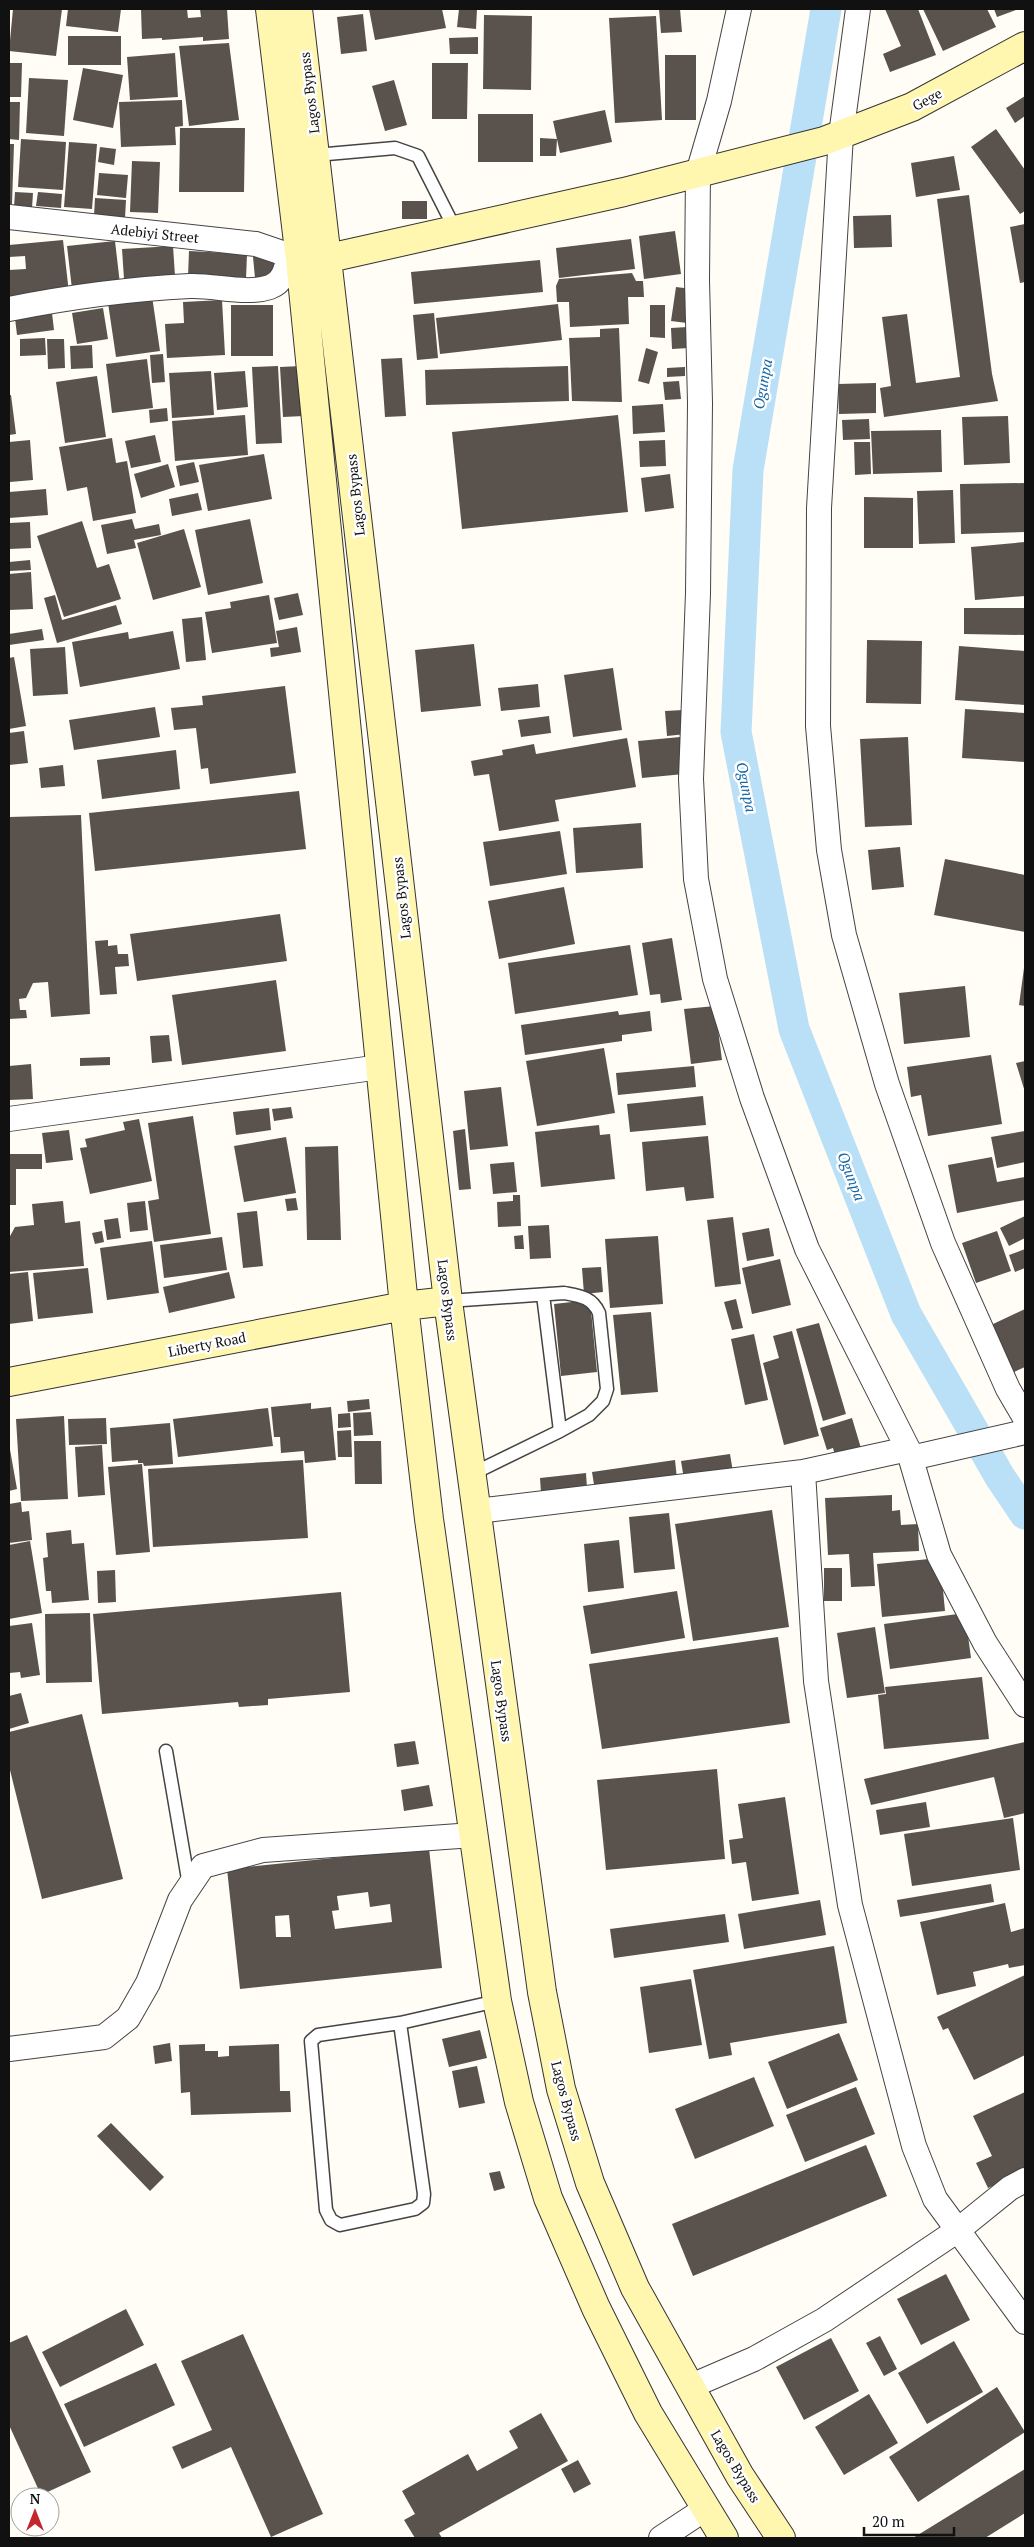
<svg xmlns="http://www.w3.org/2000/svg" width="1034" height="2547" font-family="'PT Serif',serif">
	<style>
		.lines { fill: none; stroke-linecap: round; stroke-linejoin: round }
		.canal { stroke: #b9e0f7; stroke-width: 31 }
		.building { fill: #5a524d; fill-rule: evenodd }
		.lane-casing { stroke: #444; stroke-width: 15 }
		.street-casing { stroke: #444; stroke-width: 26 }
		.secondary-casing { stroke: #333; stroke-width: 30 }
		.lane { stroke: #fff; stroke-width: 12 }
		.street { stroke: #fff; stroke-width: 24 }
		.secondary { stroke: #fff6b0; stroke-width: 28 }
		.labels { text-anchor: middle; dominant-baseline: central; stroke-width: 5; stroke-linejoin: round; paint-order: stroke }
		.street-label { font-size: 14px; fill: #111; stroke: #fff }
		.water-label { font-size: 15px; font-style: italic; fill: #1768a6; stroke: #fff }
	</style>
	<rect width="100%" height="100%" fill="#fffdf5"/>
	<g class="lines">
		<path class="canal" d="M826 9 748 470 736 732 794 1029 906 1314 1000 1477 1025 1514"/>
	</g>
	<path class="building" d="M13 9H62L56 56 9 51Z
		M68 9H121L118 32 66 26Z
		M141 9H187L188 18 201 17 200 9H227L229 39 203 41V37L162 40V38L142 39Z
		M369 9H442L446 28 375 40Z
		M459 9H477L476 29 457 27Z
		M659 9H680L682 32 661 33Z
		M885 9H918L936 55 890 72 883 54 901 46Z
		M923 9H987L996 27 943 51Z
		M994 9H1019L997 17Z
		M363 14 367 51 341 54 337 17Z
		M484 15 532 16 531 90 483 89Z
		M656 16 662 120 615 123 609 18Z
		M68 36H121V65H68Z
		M478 37V54H450L449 38Z
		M229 43 239 120 189 126 179 46Z
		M175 53 178 97 130 100 127 57Z
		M665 55H696V120H665Z
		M9 63H22L21 97H9Z
		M432 63H468L467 119H432Z
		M83 68 123 75 113 128 73 120Z
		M29 78 68 80 64 136 26 133Z
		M394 80 407 125 385 131 372 86Z
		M1025 96V116L1015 123 1006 108Z
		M182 100 183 126 175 127 176 145 121 147 119 102Z
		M9 102H20L19 140 9 139Z
		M605 110 612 142 560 153 553 121Z
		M478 114H533V162H478Z
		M180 128H245L244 192H179Z
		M996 129 1025 170V211L1020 214 971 147Z
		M540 138 557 139 556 156H540Z
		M21 139 66 142 63 190 18 187Z
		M69 142 97 144 92 209 64 207Z
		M9 144H14L12 204H9Z
		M100 147 116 149 114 165 98 162Z
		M954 156 960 190 916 197 911 163Z
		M132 161 160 162 158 213 130 212Z
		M99 173 128 175 126 198 97 195Z
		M15 192 33 193 32 208 14 207Z
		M38 192 62 194 61 208 36 206Z
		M969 195 992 374 998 401 884 417 880 388 891 386 882 317 907 314 916 383 960 377 937 199Z
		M95 198 126 200 125 218 94 216Z
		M402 201H427V219H402Z
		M891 215 892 247 854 248 853 216Z
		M1025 224V282L1020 283 1010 227Z
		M675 231 681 274 644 279 639 236Z
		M631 239 635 269 559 278 556 248Z
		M63 240 69 293 9 298V270L26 269 25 256 9 257V245Z
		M115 241 120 284 72 289 67 246Z
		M173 246 175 276 124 279 122 249Z
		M189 251 247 254 246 279 188 277Z
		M279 256 280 276 255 278 253 257Z
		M540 260 543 292 414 304 411 272Z
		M632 273 636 281H643L644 297H628L629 324 570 327 569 302H557L556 286 559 279Z
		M676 287 692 289 687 323 671 321Z
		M152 296 160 351 116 357 108 303Z
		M222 300 225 355 167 358 165 324 184 323 183 302Z
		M558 304 562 340 440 354 436 318Z
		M231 305H273V356H231Z
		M650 305H665V338L650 337Z
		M103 308 108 339 77 344 72 313Z
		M52 313 54 330 17 335 15 318Z
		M434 313 438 358 417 360 413 315Z
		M688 327 689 348 672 349 671 328Z
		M619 328 622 402 572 401 569 338 600 337V329Z
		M45 338 46 355 20 356V339Z
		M47 339H64L65 368 48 369Z
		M92 345 93 368 71 369 70 346Z
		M646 348 658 352 649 384 638 381Z
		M163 354 165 382 152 383 150 355Z
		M402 358 406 416 385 417 381 359Z
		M147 359 153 408 112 413 106 364Z
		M278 366 282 443 256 444 252 367Z
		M302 366 304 416 283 417 280 367Z
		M568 366 569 401 426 405 425 370Z
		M685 367V376L667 377V368Z
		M211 371 214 415 172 418 169 373Z
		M245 371 248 407 217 410 214 373Z
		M97 376 106 437 65 443 56 382Z
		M679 381 681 399 665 400 663 382Z
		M876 383V413L839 414 838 384Z
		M9 395H11L16 434 9 435Z
		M663 404 665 432 633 434 632 406Z
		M167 408 168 421 150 423 149 410Z
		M245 415 248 455 175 461 172 421Z
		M618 415 628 512 462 529 452 432Z
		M1008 416 1010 463 964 465 962 417Z
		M869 419 870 439 843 440 842 420Z
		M941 430 942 472 873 474 871 431Z
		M155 435 161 462 131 468 125 441Z
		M112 438 116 463 127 461 136 513 93 521 87 487 67 491 59 447Z
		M30 440 33 480 10 482 9 442Z
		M665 440 666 466 640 467 639 441Z
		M854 442H870L871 474 855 475Z
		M264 454 272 499 208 511 199 465Z
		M194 462 199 482 180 486 176 466Z
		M168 464 175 487 141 498 134 474Z
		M670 474 674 508 645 512 641 478Z
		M1025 483V532L961 534 960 484Z
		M46 489 48 515 9 518V492Z
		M953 490 955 543 919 544 917 491Z
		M198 493 202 510 172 516 169 499Z
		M864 497 913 498V548H864Z
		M132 519 135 529 159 524 161 535 134 540 136 548 107 554 101 525Z
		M250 519 263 583 208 595 195 530Z
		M82 521 97 568 109 564 121 599 64 617 37 536Z
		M30 522 31 548 9 549V523Z
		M184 529 201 587 153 600 137 543Z
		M1025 542V596L975 600 971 547Z
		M30 560 31 570 9 571V562Z
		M31 572 33 609 9 610V574Z
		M298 593 303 615 279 620 274 598Z
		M55 595 62 620 116 605 122 624 57 643 44 598Z
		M269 595 277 643 212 653 205 612 231 608 230 602Z
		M964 608H1025V635L964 634Z
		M202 617 206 660 186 662 182 619Z
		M297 627 301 652 271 657 270 648 279 647 276 631Z
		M42 629 44 640 9 645V634Z
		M173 631 180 669 80 687 72 642 128 632 129 639Z
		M867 640 922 641 921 704 866 703Z
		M474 644 481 706 421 712 415 650Z
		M959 646 1025 651V705L955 700Z
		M65 647 68 694 33 696 30 649Z
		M14 657 26 726 9 729V658Z
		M613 668 622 730 573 737 564 675Z
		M538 684 540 707 501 711 498 688Z
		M285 686 296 773 210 784 208 768 201 769 196 728 174 730 171 708 203 705 202 696Z
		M155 707 160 737 74 750 69 720Z
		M965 709 1025 713V762L962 758Z
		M683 710 686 734 667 736 665 711Z
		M549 716 551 733 521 737 518 720Z
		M24 731 28 763 9 765V733Z
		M680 737 684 774 642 778 638 741Z
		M908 737 912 825 865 827 860 739Z
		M627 738 636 787 555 800 559 821 499 831 489 774 474 776 471 761 503 755 502 750 534 744 536 754Z
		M176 750 180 789 102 799 97 760Z
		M63 765 65 786 41 788 39 768Z
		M299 791 306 849 95 871 89 813Z
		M81 815 90 1014 51 1017 48 982 33 983 26 998 19 999 20 1010H26L27 1018 9 1019V817Z
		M641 823 643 868 576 873 573 828Z
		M560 831 567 874 490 886 483 842Z
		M900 847 904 887 872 890 868 850Z
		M945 859 1025 875V932L934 915Z
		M564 887 575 944 499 959 488 901Z
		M280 914 287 961 137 981 130 934Z
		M672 938 682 1000 661 1003 660 994 650 995 642 943Z
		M108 940V946L117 945 118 954H128L129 966 115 967 117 994 100 995 95 941Z
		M630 945 638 995 515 1014 508 963Z
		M1024 968H1025V1006L1019 1005Z
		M276 980 286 1051 182 1065 172 995Z
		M965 986 970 1037 904 1044 899 993Z
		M715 1006 722 1060 691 1064 684 1009Z
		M618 1011 619 1015 650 1011 652 1031 622 1035V1041L525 1055 521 1025Z
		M169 1035 172 1061 152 1063 150 1036Z
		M604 1048 615 1113 537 1126 526 1061Z
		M991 1055 1002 1124 928 1136 921 1095 911 1097 907 1067Z
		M110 1057V1065L80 1066V1058Z
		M1025 1061V1092L1016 1063Z
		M31 1064 33 1099 9 1100V1066Z
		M694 1066 696 1087 618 1095 616 1073Z
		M501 1087 508 1146 470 1150 464 1091Z
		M703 1096 706 1125 630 1132 627 1104Z
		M291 1107 293 1118 274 1121 272 1109Z
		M269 1108 271 1130 236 1135 233 1112Z
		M193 1116 211 1234 154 1242 148 1201 159 1199 148 1123Z
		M139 1119 152 1181 90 1194 80 1148 87 1147 85 1139 125 1130 123 1122Z
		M599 1125 600 1135 610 1134 615 1179 541 1187 535 1132Z
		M465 1129 471 1189 459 1190 453 1131Z
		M69 1130 73 1160 46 1163 42 1133Z
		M1025 1131V1162L997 1168 991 1137Z
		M708 1136 714 1198 686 1201 684 1187 646 1191 642 1142Z
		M286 1137 296 1193 244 1202 234 1146Z
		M338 1146 341 1240H307L305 1147Z
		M9 1154H42V1169H16V1205H9Z
		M992 1157 997 1182 1025 1177V1200L957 1213 948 1165Z
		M514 1162 517 1192 493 1194 490 1164Z
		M513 1195H520L521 1226 498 1227 497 1202 513 1201Z
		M296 1198 298 1210 287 1211 285 1199Z
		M63 1201 65 1223 80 1221 84 1266 9 1272V1238L15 1227 34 1225 32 1204Z
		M145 1201 148 1230 130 1232 127 1203Z
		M257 1211 263 1266 243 1268 237 1213Z
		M1025 1216V1238L1009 1246 1000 1228Z
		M733 1217 741 1284 715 1287 707 1220Z
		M118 1218 121 1238 107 1240 104 1220Z
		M549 1225 551 1258 530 1259 528 1226Z
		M769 1228 774 1256 747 1261 742 1233Z
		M102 1231 104 1242 95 1244 92 1233Z
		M997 1231 1011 1271 976 1283 962 1243Z
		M523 1235 524 1249H515L514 1236Z
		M658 1236 663 1304 610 1308 605 1239Z
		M222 1237 227 1270 164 1278 160 1245Z
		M152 1241 159 1293 107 1300 100 1248Z
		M1025 1249V1268L1015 1272 1009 1255Z
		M780 1259 791 1305 752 1314 742 1268Z
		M601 1267 603 1292 584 1294 582 1268Z
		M88 1268 93 1313 38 1319 33 1273Z
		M28 1272 33 1321 9 1324V1274Z
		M229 1272 235 1298 169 1313 163 1287Z
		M736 1299 743 1328 732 1330 724 1302Z
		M590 1300 597 1372 561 1376 554 1304Z
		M1025 1309V1367L1014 1372 991 1325Z
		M651 1312 658 1392 621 1395 613 1315Z
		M819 1323 846 1414 823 1421 796 1329Z
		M792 1331 819 1436 784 1445 763 1363 779 1358 773 1336Z
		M754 1334 768 1400 745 1405 731 1339Z
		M369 1399 370 1409 348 1412 347 1401Z
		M311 1403V1409L331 1407 336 1460 305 1463 304 1451 281 1453 280 1437H274L271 1407Z
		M268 1408 273 1446 178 1457 173 1419Z
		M371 1412 373 1435 354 1436 353 1413Z
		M350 1413 351 1427 338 1428V1414Z
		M64 1416 68 1499 21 1501 16 1419Z
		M106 1418 107 1444 69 1445 68 1419Z
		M852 1418 863 1455 837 1463 833 1448 827 1450 820 1428Z
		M170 1423 173 1464 144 1466 143 1463H138V1460L112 1462 110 1428Z
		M351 1430 352 1457H338L337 1431Z
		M354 1441H381L382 1484H355Z
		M9 1444 17 1489 9 1491Z
		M102 1445 105 1495 78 1497 75 1447Z
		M730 1454 733 1472 684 1479 681 1461Z
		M303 1460 308 1538 153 1547 148 1469Z
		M675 1460 677 1479 595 1491 592 1472Z
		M142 1464 150 1552 116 1555 108 1467Z
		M586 1473 587 1488 541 1493 540 1478Z
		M892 1495V1511L900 1510 901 1525 918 1524 919 1551 873 1553 875 1586 851 1587 849 1554 828 1555 825 1498Z
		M21 1502 22 1512 29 1511 32 1540 9 1543V1504Z
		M772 1510 789 1627 693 1641 675 1524Z
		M669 1513 675 1569 634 1573 629 1517Z
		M71 1530 72 1544 84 1543 89 1600 52 1603 51 1591H46L43 1558 48 1557 46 1533Z
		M619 1540 624 1588 588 1592 584 1544Z
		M30 1541 42 1613 9 1619V1545Z
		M940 1558 945 1611 882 1617 877 1564Z
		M824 1568H842V1601H824Z
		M115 1570 116 1602 98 1603 97 1571Z
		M677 1591 685 1638 591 1654 583 1606Z
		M341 1592 350 1692 268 1699V1705L239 1707 238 1702 102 1714 93 1614Z
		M90 1613 92 1682 46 1683 45 1614Z
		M965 1613 971 1658 890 1669 884 1624Z
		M32 1623 40 1675 21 1678 20 1672 9 1673V1626Z
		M875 1627 885 1693 847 1698 837 1633Z
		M778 1637 790 1723 602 1749 589 1664Z
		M982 1677 989 1739 884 1749 878 1695 886 1694 885 1687Z
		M21 1693 29 1723 9 1729V1696Z
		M82 1714 123 1879 42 1899 9 1766V1732Z
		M415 1741 419 1764 397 1767 394 1744Z
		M1025 1742V1813L1004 1818 994 1777 871 1805 864 1779Z
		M717 1769 725 1859 606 1870 597 1780Z
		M429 1785 433 1806 404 1811 401 1790Z
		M785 1797 799 1894 752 1901 746 1862 732 1864 729 1840 743 1838 738 1804Z
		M926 1802 930 1827 880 1835 876 1810Z
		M1013 1818 1020 1870 912 1886 904 1834Z
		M429 1848 442 1968 240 1989 227 1869ZM368 1892 370 1907 390 1904 392 1922 335 1929 332 1911 339 1910 337 1896ZM289 1915 291 1937H276L275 1916Z
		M991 1884 994 1902 900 1917 897 1900Z
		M820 1900 826 1935 744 1949 738 1914Z
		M1005 1903 1011 1932 1025 1928V1965L1009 1968 1008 1964 973 1972 976 1986 937 1995 920 1922Z
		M725 1914 729 1942 614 1958 610 1929Z
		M834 1946 847 2023 730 2043 732 2055 709 2059 693 1970Z
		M1025 1975V2055L974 2080 948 2028 943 2030 937 2017Z
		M691 1979 702 2045 649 2053 640 1987Z
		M480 2030 487 2058 449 2067 442 2039Z
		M839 2033 858 2080 787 2109 768 2062Z
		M170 2043 172 2061 155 2064 153 2046Z
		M205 2044V2051H218V2057L229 2056V2046L279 2044 280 2091H290L291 2112 191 2115 190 2092 181 2093 179 2045Z
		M477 2066 485 2103 459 2108 452 2071Z
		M754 2077 774 2126 695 2159 675 2109Z
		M856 2087 875 2134 805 2162 786 2115Z
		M1025 2092V2172L988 2188 976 2163 992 2156 973 2116Z
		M111 2123 164 2177 150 2191 97 2136Z
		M866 2145 887 2196 693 2276 672 2224Z
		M500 2171 505 2188 494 2191 489 2173Z
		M946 2274 970 2320 921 2345 897 2299Z
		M126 2309 144 2345 60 2387 42 2352Z
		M243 2334 323 2514 271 2537 231 2447 182 2469 172 2447 212 2430 181 2361Z
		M27 2335 91 2472 41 2495 9 2425V2343Z
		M880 2336 897 2369 884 2376 866 2343Z
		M831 2338 859 2391 804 2420 776 2367Z
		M954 2341 983 2392 927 2424 898 2373Z
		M156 2363 175 2405 84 2447 64 2404Z
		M997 2387 1025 2432 918 2502 889 2457Z
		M869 2394 898 2443 844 2475 815 2427Z
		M541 2413 568 2461 439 2533 442 2538H415L404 2520 415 2514 402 2491 468 2454 477 2471 518 2448 509 2431Z
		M578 2460 591 2484 574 2493 561 2469Z
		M1025 2469V2513L985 2538H913Z"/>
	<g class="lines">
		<g class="lane-casing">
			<path id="lane" d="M316 155 395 148 418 156 455 229
				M543 1295 560 1431
				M448 1301 564 1293C580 1296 592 1297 599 1313L607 1389 603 1401 589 1415 560 1431 472 1474
				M166 1751 189 1885
				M400 2023 424 2194 423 2203 415 2209 340 2225 331 2220 326 2210 311 2041 318 2035 400 2023 497 2001"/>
		</g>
		<g class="street-casing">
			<path id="street" d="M739 9 719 101 698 173 697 280 700 403 698 593 691 779 696 879 715 979 752 1098 807 1249 908 1449 939 1555 985 1643 1025 1705
				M858 9 841 135 819 508 818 726 829 850 844 935 887 1084 943 1243 1008 1389 1025 1418
				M9 217 256 244 300 259
				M9 309C69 297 129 289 190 286 215 285 246 295 270 287 284 282 286 268 289 256
				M9 1119 380 1067
				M803 1472 816 1681 850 1905 914 2146 935 2199 1025 2322
				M477 1511 803 1472 908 1449 911 1458 1025 1432
				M9 2049 104 2037 128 2018 148 1983 180 1900 203 1866 263 1850 473 1835
				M689 2387 754 2359 824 2320 958 2230 1010 2188 1025 2180
				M661 2538 705 2509"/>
		</g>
		<g class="secondary-casing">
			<path id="secondary" d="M270 9 300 259 404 1306 429 1519 497 2001 519 2102 548 2198 596 2308 648 2413 724 2538
				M298 9 448 1301 542 1992 561 2089 590 2183 635 2288 740 2476 781 2538
				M310 259 329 258 624 192 824 141 912 107 1025 46
				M9 1382 404 1306 448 1301"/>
		</g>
		<use href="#lane" class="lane"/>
		<use href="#street" class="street"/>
		<use href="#secondary" class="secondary"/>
	</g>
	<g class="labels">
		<g class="street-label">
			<text transform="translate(309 93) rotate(-97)">Lagos Bypass</text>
			<text transform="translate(927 99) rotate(-28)">Gege</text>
			<text transform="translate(155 233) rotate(6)">Adebiyi Street</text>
			<text transform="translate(355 495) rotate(-96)">Lagos Bypass</text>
			<text transform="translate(401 898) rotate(-96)">Lagos Bypass</text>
			<text transform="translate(448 1300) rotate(83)">Lagos Bypass</text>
			<text transform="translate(207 1344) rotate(-11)">Liberty Road</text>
			<text transform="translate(502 1701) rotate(82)">Lagos Bypass</text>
			<text transform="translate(567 2101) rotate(75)">Lagos Bypass</text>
			<text transform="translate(736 2466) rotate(59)">Lagos Bypass</text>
		</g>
		<g class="water-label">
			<text transform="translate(762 384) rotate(-80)">Ogunpa</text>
			<text transform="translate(747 787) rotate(79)">Ogunpa</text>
			<text transform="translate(852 1176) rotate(69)">Ogunpa</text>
		</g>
	</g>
	<rect width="1034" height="2547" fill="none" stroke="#111111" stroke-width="20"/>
	<g transform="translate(35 2512)"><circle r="24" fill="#ffffff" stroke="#a0a0a0"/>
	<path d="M0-4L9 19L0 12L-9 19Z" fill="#c4262e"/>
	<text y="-8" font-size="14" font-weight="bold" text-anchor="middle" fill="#111111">N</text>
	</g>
	<path d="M864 2527v8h90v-8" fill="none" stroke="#111111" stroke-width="2.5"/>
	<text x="872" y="2527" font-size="15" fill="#111111" stroke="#ffffff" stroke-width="4" paint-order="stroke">20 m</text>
</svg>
